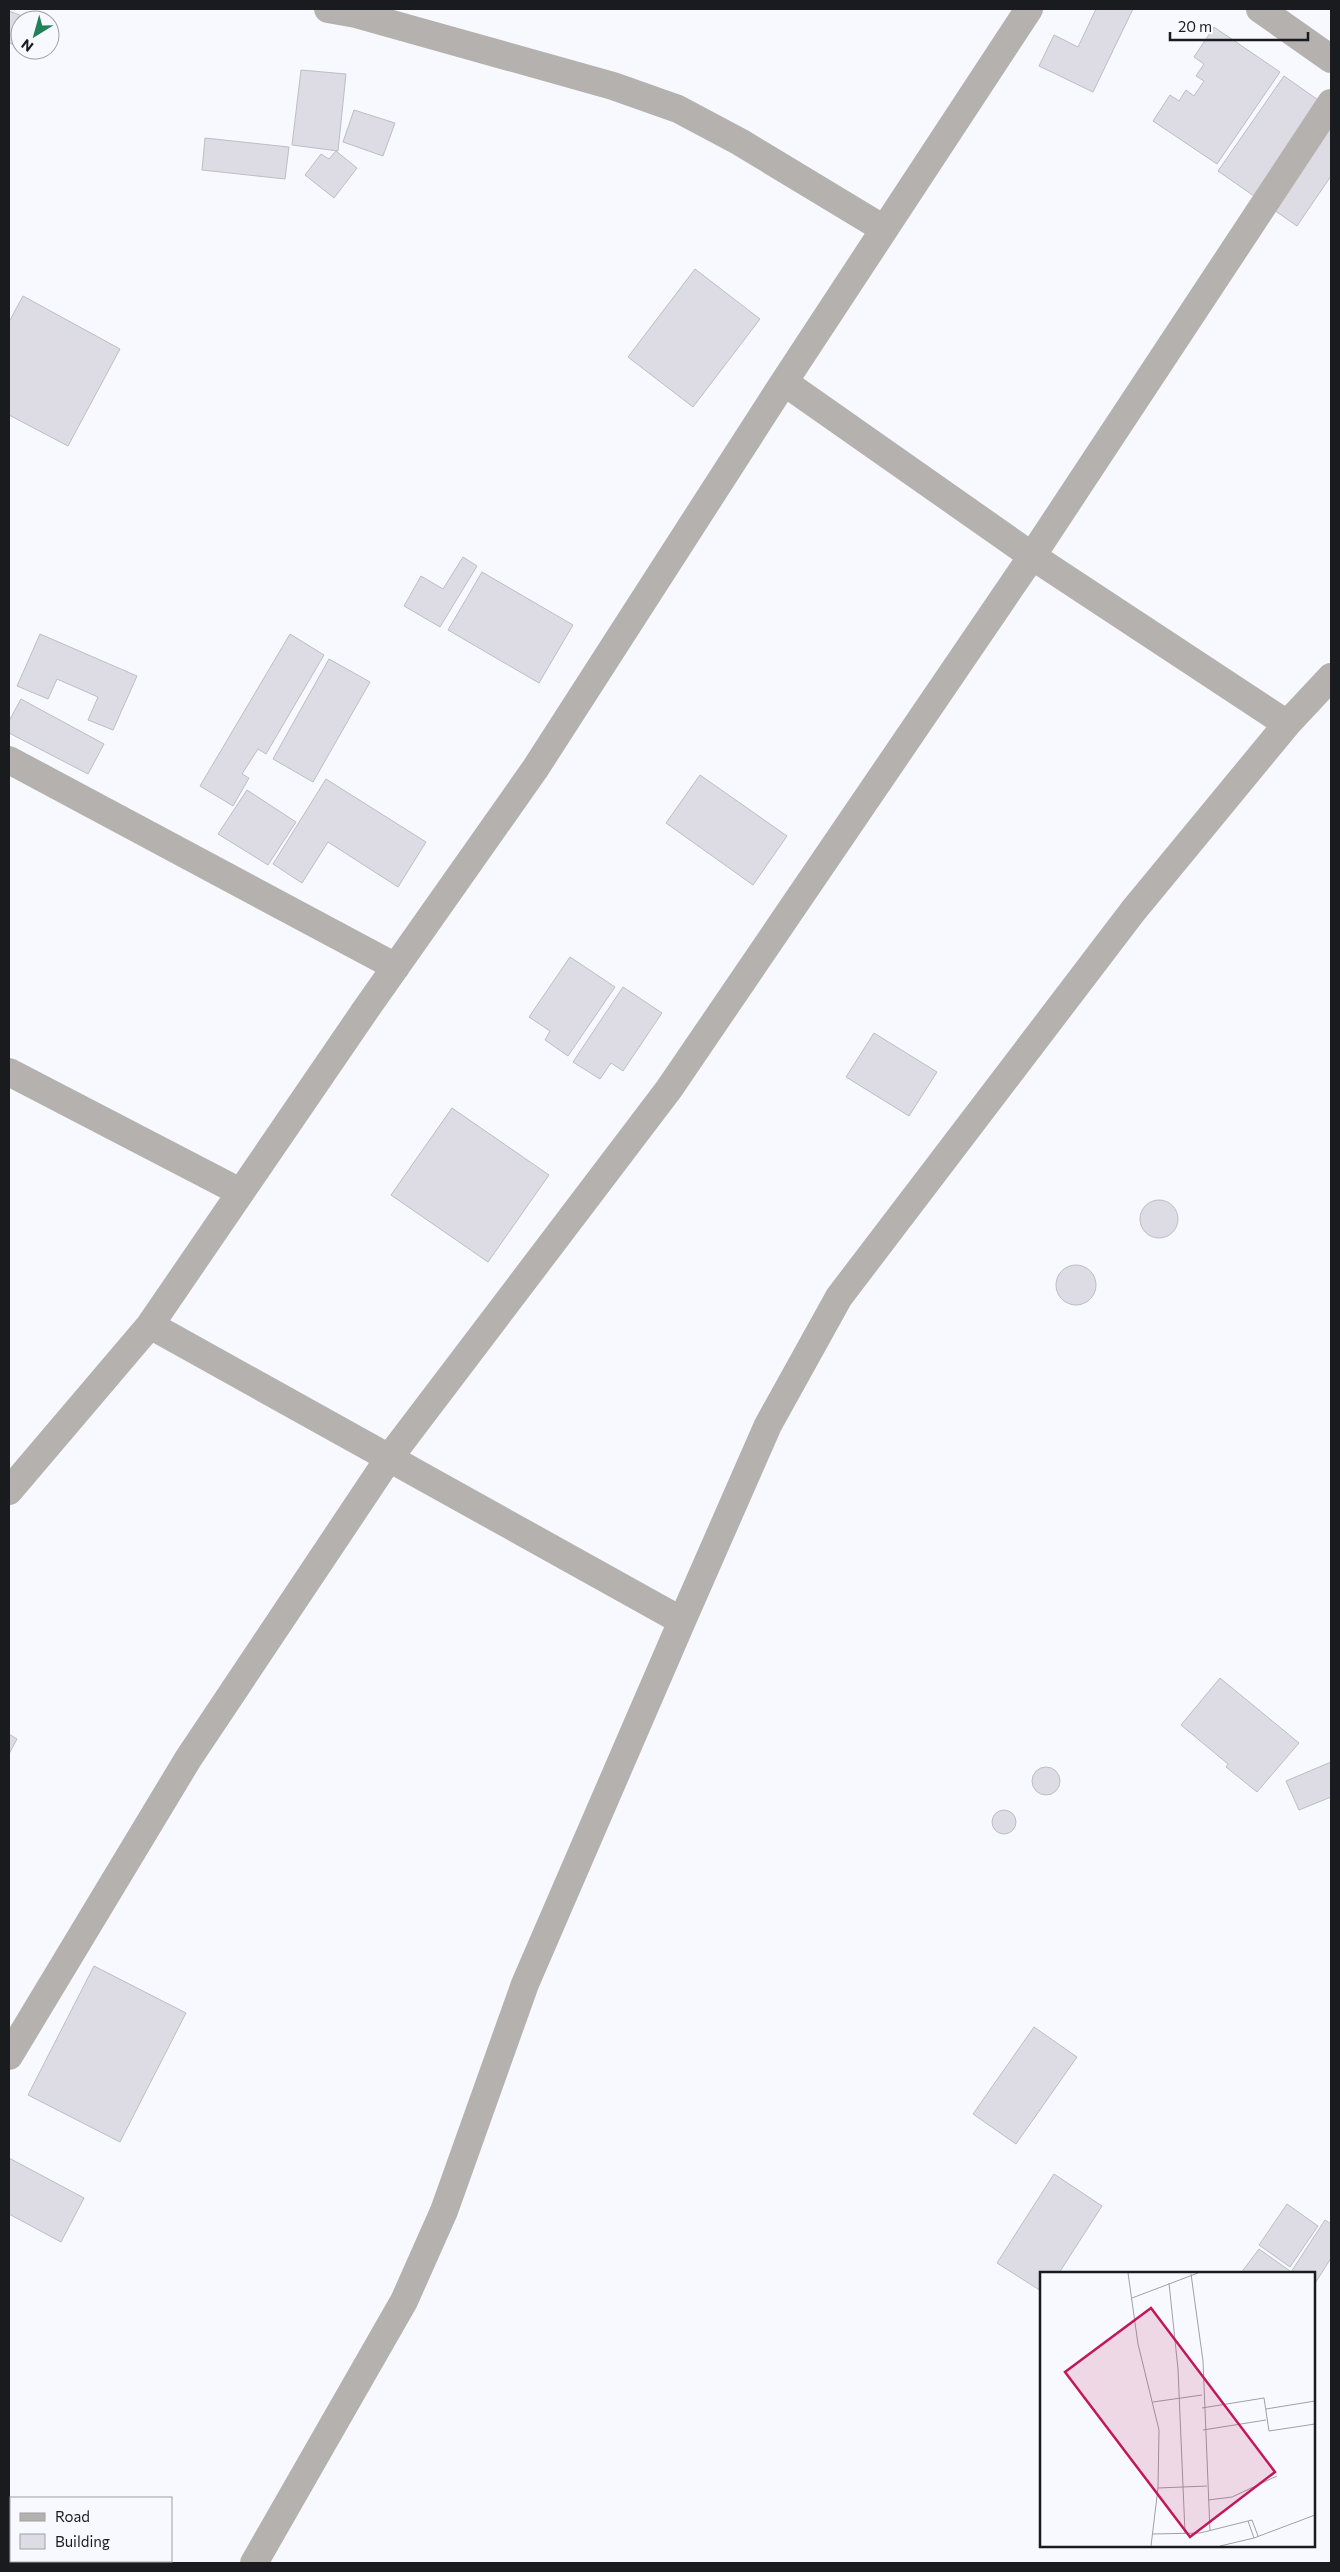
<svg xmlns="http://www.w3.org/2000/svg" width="1340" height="2572" font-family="Commissioner,sans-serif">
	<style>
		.building { fill: #dddce4; stroke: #bebcc4 }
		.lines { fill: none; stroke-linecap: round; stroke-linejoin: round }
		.minor { stroke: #b4b1ae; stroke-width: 28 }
		.inset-road { fill: none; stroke: #9fa0a4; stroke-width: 1 }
		.view { fill: #c2185b; fill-opacity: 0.15; stroke: #c2185b; stroke-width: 2.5 }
		.inset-edge { fill: none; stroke: #1a1b1e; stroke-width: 2.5 }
	</style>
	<rect width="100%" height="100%" fill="#f7f9fe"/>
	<path class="building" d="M1096 9H1133L1093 92 1039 66 1054 35 1078 47Z
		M9 11 33 20H20V47L9 43Z
		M1214 27 1280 72 1217 164 1153 121 1170 95 1179 101 1186 90 1194 96 1204 81 1196 76 1204 64 1194 57Z
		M301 70 346 74 338 151 292 145Z
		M1284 76 1331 109V176L1297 226 1218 171Z
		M354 110 395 123 383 156 343 142Z
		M205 138 289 147 285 179 202 170Z
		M336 151 357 168 334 198 305 175 321 154 329 159Z
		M695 269 760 319 693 407 628 357Z
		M23 296 120 349 68 446 9 415V322Z
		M463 557 477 566 440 627 404 606 421 576 443 589Z
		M482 572 573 625 539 683 448 630Z
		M40 634 137 676 113 730 88 720 98 697 57 679 48 699 17 686Z
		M290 634 324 655 266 754 258 749 242 774 249 778 233 806 200 786Z
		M329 659 370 682 313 782 273 759Z
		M21 699 104 744 88 774 9 733V721Z
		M700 775 787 836 753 885 666 823Z
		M326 779 426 842 398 887 328 842 302 883 273 864Z
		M247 790 296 822 268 865 218 834Z
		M570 957 615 987 568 1056 545 1040 550 1031 529 1017Z
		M623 987 662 1013 623 1071 611 1063 600 1079 573 1062Z
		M874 1033 937 1072 909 1116 846 1077Z
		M452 1108 549 1175 488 1262 391 1195Z
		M1140 1219a19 19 0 1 1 38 0a19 19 0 1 1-38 0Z
		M1056 1285a20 20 0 1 1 40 0a20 20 0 1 1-40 0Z
		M1220 1678 1299 1743 1257 1792 1226 1767 1228 1764 1181 1725Z
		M9 1734 17 1739 9 1754Z
		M1331 1762V1797L1299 1810 1286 1781Z
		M1032 1781a14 14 0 1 1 28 0a14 14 0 1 1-28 0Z
		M992 1822a12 12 0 1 1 24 0a12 12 0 1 1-24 0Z
		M94 1966 186 2013 120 2142 28 2095Z
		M1034 2027 1077 2057 1016 2144 973 2114Z
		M9 2158 84 2198 61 2242 9 2214Z
		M1054 2174 1102 2206 1059 2273H1041V2291L997 2263Z
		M1287 2204 1318 2226 1290 2267 1259 2245Z
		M1325 2220 1331 2224V2258L1314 2285V2273L1291 2272Z
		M1259 2249 1290 2271 1288 2273H1241Z"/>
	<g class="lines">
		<path class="minor" d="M328 9 356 14 613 86 678 109 740 142 884 229
			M1260 9 1331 59
			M784 382 1032 556 1287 724
			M9 760 396 967
			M9 1072 240 1192
			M150 1325 682 1621
			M9 1491 150 1325 364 1012 535 769 784 382 1029 9
			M9 2056 188 1759 389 1458 669 1089 1032 556 1331 103
			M254 2563 404 2301 444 2211 525 1984 682 1621 768 1425 839 1297 1133 911 1287 724 1331 677"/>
	</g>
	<g transform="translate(1040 2272)">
		<rect width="275" height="275" fill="#f7f9fe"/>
		<path class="inset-road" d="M88 1 98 72 119 158 118 216 111 274M151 2 163 89 170 259M129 11 138 97 145 261M92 26 158 1M113 130 162 123M162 136 224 126 229 159 275 152M226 137 275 129M163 158 226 148M118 216 167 214M168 228 192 225 237 204M208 249 214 266M113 262 160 261 212 248 218 264M180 274 214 266 275 243"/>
		<path class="view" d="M111 36 235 200 150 265 25 100Z"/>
		<rect width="275" height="275" class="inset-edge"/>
	</g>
	<rect width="1340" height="2572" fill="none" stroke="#1a1b1e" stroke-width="20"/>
	<rect x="10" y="2497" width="162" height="65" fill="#f7f9fe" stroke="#9fa0a4"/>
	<rect x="20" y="2513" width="25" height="8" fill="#b4b1ae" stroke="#9fa0a4"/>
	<text x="55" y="2522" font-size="15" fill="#1a1b1e">Road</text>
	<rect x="20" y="2534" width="25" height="15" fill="#dddce4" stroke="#9fa0a4"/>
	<text x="55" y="2547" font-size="15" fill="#1a1b1e">Building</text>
	<g transform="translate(35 35) rotate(217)"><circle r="24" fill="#f7f9fe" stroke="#9fa0a4"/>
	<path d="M0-4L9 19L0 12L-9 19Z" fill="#218159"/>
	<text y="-8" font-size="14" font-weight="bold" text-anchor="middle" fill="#1a1b1e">N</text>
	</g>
	<path d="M1170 32v8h138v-8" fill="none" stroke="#1a1b1e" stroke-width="2.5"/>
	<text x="1178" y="32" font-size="15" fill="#1a1b1e" stroke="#f7f9fe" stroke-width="4" paint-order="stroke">20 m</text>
</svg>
